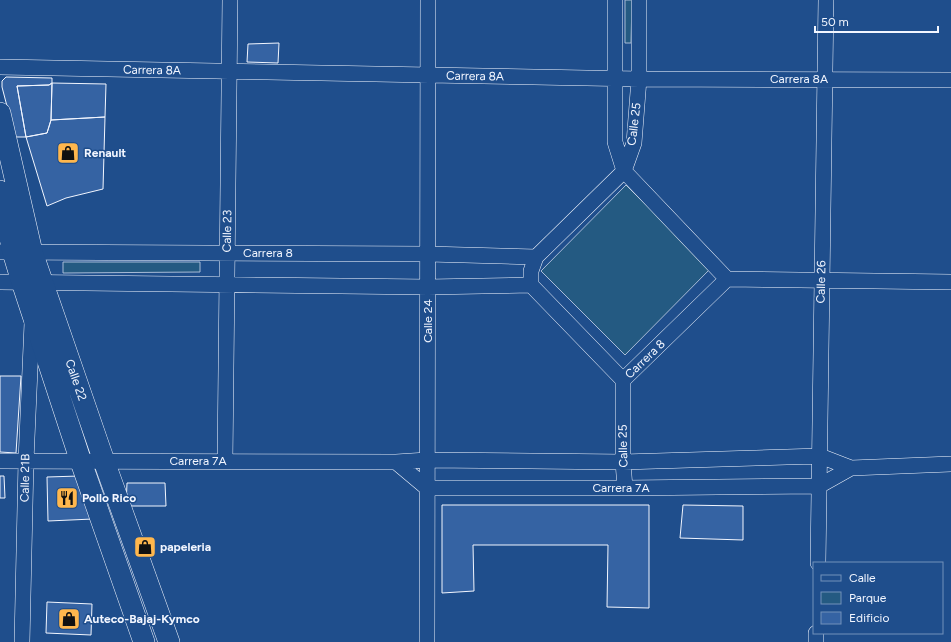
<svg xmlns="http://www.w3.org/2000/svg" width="951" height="642" font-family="Figtree,sans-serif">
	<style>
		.green { fill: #245a82; stroke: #a8bbd7 }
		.building { fill: #3563a3; stroke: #f2f6ff }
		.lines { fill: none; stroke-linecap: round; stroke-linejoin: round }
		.minor-casing { stroke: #f2f6ff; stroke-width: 16 }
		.secondary-casing { stroke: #f2f6ff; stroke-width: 22 }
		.minor { stroke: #1f4e8c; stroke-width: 15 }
		.secondary { stroke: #1f4e8c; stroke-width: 21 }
		.labels { text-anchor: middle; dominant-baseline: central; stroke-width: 3; stroke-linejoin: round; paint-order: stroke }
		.street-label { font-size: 12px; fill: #f2f6ff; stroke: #1f4e8c }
		.poi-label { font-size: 12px; font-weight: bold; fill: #f2f6ff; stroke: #1f4e8c; text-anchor: start }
	</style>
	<rect width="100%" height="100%" fill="#1f4e8c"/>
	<path class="green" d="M625 0H632L631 43H625Z
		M626 185 710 269 625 355 541 271Z
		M63 262H200V272L63 273Z"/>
	<path class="building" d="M279 43 278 63 247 62 248 44Z
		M6 77 52 78V83L49 85 17 86 26 137H15L2 87V81Z
		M52 83 106 84 105 117 51 120Z
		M52 83 51 120 47 133 26 137 17 86 49 85Z
		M105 117 103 189 66 198 47 206 26 137 47 133 51 120Z
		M0 376H21L16 453 0 452Z
		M0 476H4L5 498H0Z
		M79 476 93 519 48 521 47 477Z
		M127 483H165L166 506H126Z
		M442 505H649V608L607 607 608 545H473L474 591 442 593Z
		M683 505 743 506V540L680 538Z
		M47 602 92 604 91 635 46 633Z"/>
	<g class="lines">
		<g class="minor-casing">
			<path id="minor" d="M615 0V142L624 171 727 279
				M0 67 639 79 951 80
				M0 252 428 254 536 257
				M0 282 428 287 531 285
				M623 380 531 285V271L536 257 624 171 634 143 639 79V0
				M623 380 727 279 951 282
				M623 380V462L625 488
				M0 461 396 462 427 460 623 462 820 456 851 468 951 464
				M225 461 230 0
				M396 462 427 488H625L819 486 851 468
				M818 563 826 0
				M22 642 26 461 32 323
				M427 642 428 0
				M816 642V633"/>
		</g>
		<g class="secondary-casing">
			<path id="secondary" d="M0 113 32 252 104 461 169 642
				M0 191 13 252 22 282 81 462 144 642"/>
		</g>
		<use href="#minor" class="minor"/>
		<use href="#secondary" class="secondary"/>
	</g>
	<defs>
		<g id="shop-square" transform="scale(1.15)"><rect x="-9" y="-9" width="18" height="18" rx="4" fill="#ffb74d" stroke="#1f4e8c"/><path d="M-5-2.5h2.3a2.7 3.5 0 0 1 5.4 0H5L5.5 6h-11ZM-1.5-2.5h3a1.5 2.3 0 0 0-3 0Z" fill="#111"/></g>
		<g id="restaurant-square" transform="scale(1.15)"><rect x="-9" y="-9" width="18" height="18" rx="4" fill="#ffb74d" stroke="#1f4e8c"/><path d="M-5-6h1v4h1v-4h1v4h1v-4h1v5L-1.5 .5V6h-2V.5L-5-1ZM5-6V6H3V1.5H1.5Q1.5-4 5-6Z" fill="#111"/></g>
	</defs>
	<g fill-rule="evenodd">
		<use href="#shop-square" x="68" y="153"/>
		<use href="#restaurant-square" x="67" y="498"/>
		<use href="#shop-square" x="145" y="547"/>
		<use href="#shop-square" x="69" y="619"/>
	</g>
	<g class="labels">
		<g class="street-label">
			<text transform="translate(152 70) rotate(1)">Carrera 8A</text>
			<text transform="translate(475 76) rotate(1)">Carrera 8A</text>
			<text x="799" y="79">Carrera 8A</text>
			<text transform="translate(634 124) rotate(-83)">Calle 25</text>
			<text transform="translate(227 231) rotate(-89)">Calle 23</text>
			<text x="268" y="253">Carrera 8</text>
			<text transform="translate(821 282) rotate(-89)">Calle 26</text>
			<text transform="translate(428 321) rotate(-90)">Calle 24</text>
			<text transform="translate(645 359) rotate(-44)">Carrera 8</text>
			<text transform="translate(76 380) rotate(71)">Calle 22</text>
			<text transform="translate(623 446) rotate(-91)">Calle 25</text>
			<text x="198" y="461">Carrera 7A</text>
			<text transform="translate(25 478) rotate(-89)">Calle 21B</text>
			<text x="621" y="488">Carrera 7A</text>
		</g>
		<g class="poi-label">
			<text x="84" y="153">Renault</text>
			<text x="82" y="498">Pollo Rico</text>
			<text x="160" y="547">papeleria</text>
			<text x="84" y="619">Auteco-Bajaj-Kymco</text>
		</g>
	</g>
	<rect x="813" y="562" width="130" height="72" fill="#1f4e8c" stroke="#7391ba"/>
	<rect x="821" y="575" width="20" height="6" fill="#1f4e8c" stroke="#7391ba"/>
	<text x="849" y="582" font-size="12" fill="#f2f6ff">Calle</text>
	<rect x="821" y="592" width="20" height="12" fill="#245a82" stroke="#7391ba"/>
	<text x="849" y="602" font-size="12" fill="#f2f6ff">Parque</text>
	<rect x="821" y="612" width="20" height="12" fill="#3563a3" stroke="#7391ba"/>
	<text x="849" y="622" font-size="12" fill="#f2f6ff">Edificio</text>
	<path d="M815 26v6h123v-6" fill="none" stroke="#f2f6ff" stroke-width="2"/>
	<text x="821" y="26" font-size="12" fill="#f2f6ff" stroke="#1f4e8c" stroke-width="3" paint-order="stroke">50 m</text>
</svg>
